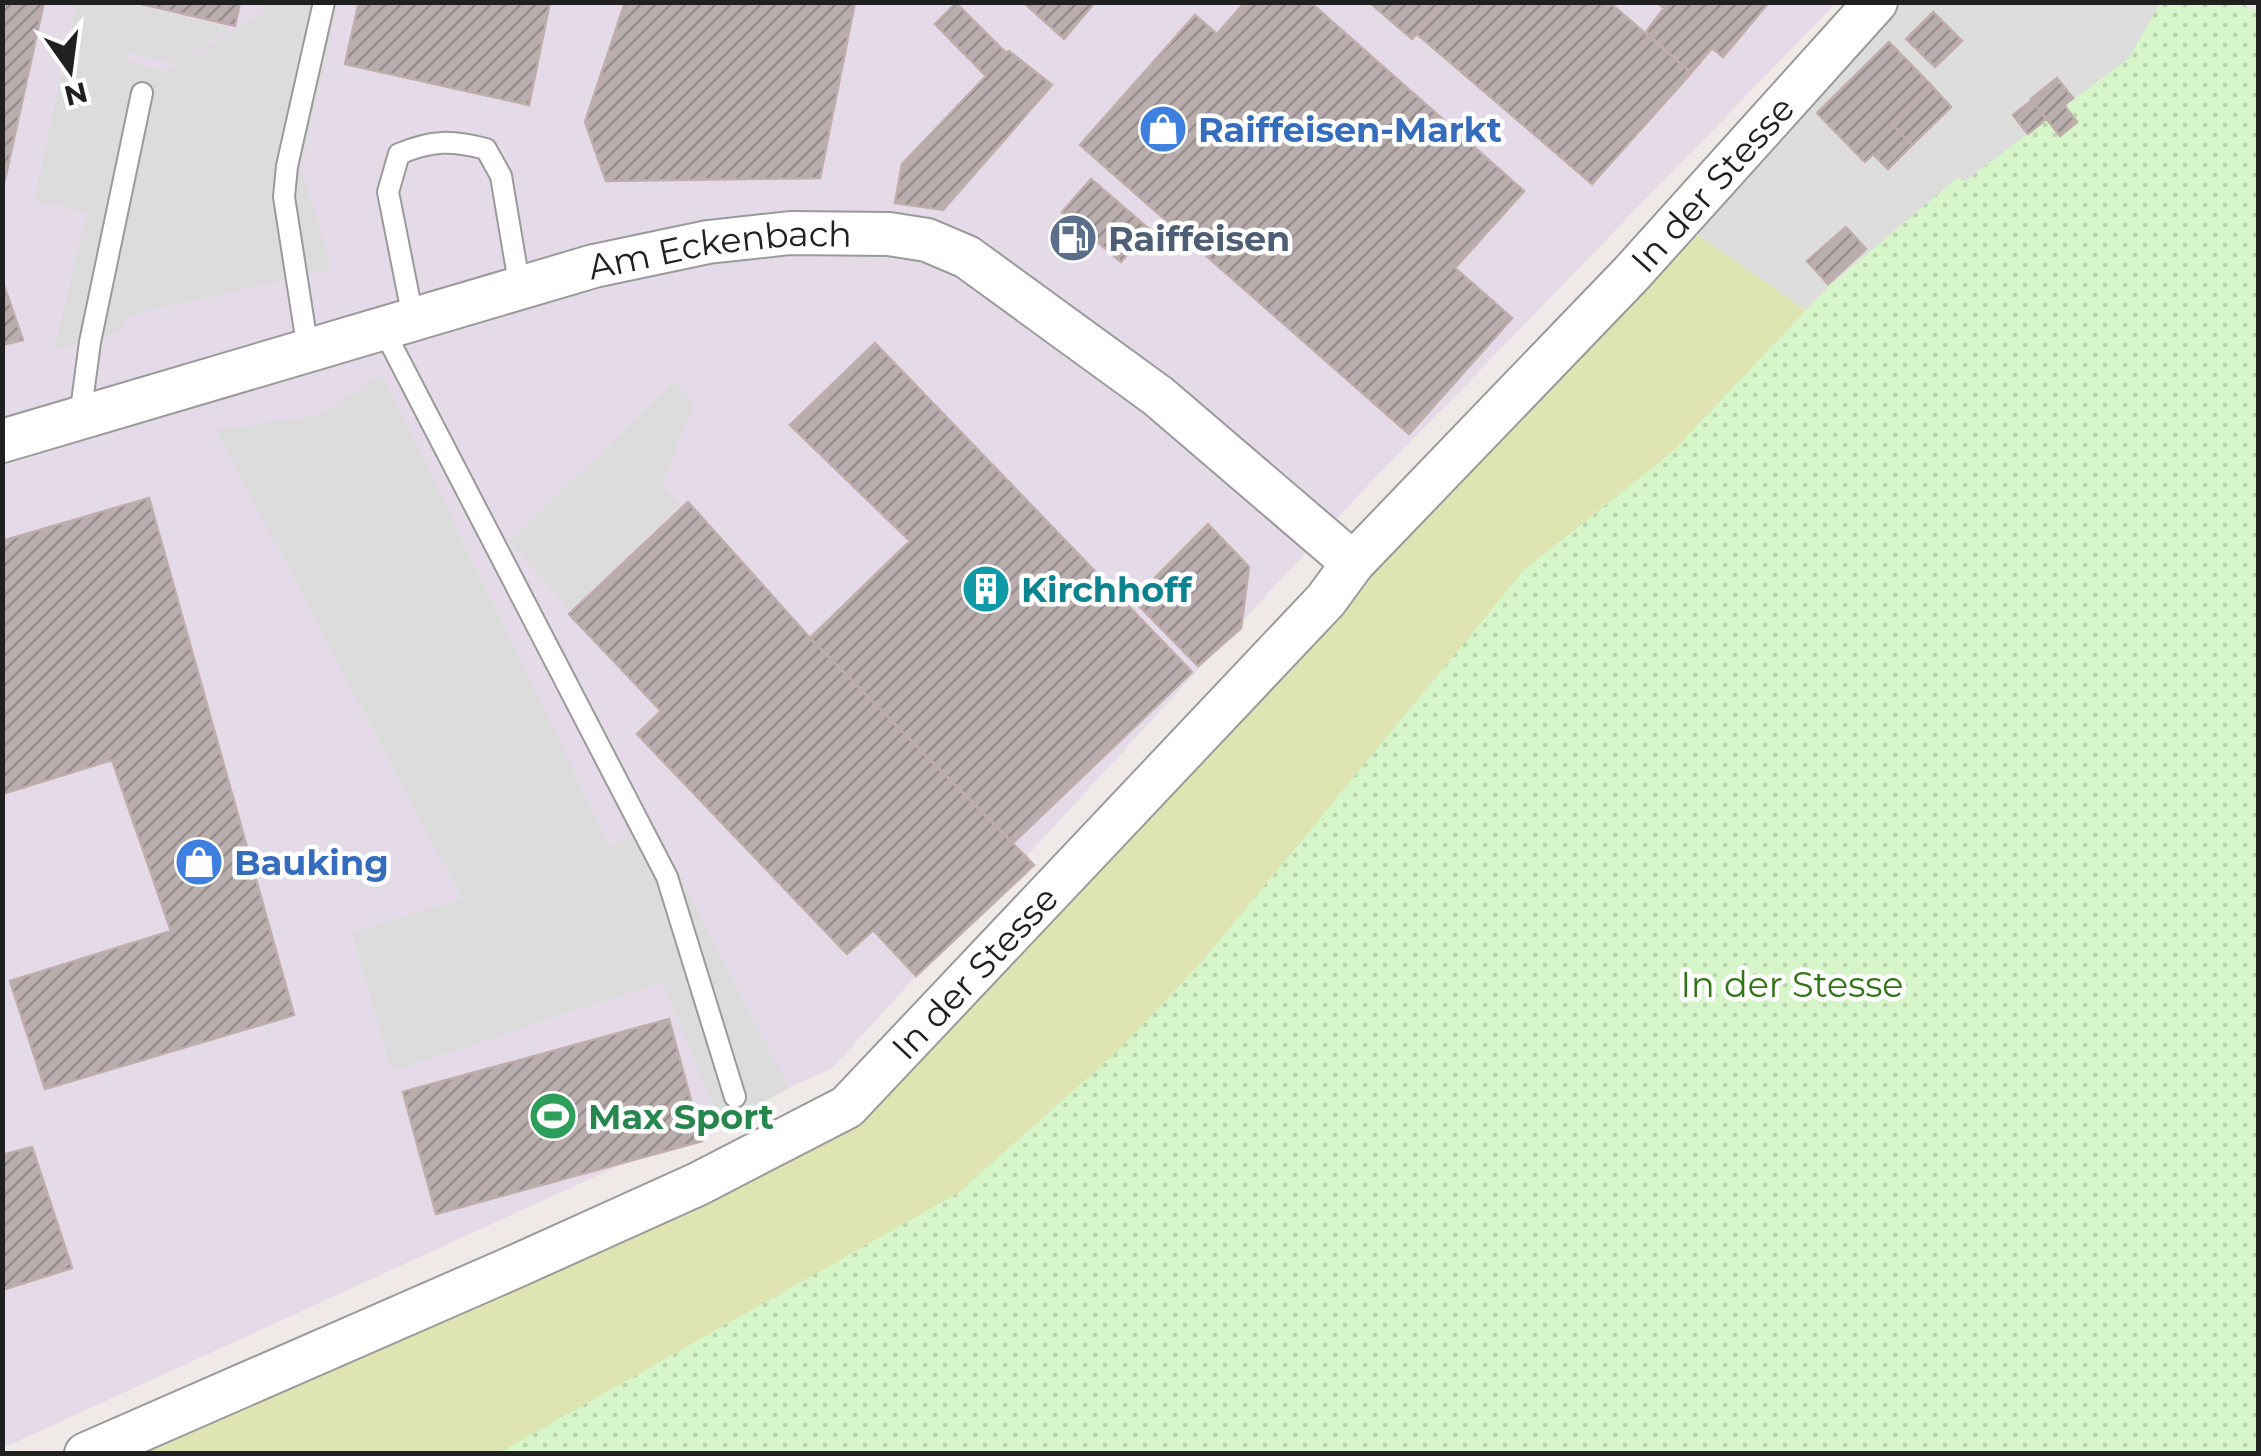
<svg xmlns="http://www.w3.org/2000/svg" width="2261" height="1456" font-family="Montserrat,sans-serif">
	<style>
		.residential { fill: #dedddd }
		.industrial { fill: #e5dae8 }
		.grass { fill: #dee4b2 }
		.park { fill: url(#park-dots) }
		.parking { fill: #dcdcdc }
		.building { fill: url(#building-hatch); stroke: #c0acab; stroke-width: 2.5 }
		.lines { fill: none; stroke-linecap: round; stroke-linejoin: round }
		.lane-casing { stroke: #9a9a9a; stroke-width: 24 }
		.street-casing { stroke: #9a9a9a; stroke-width: 46 }
		.lane { stroke: #fff; stroke-width: 20 }
		.street { stroke: #fff; stroke-width: 42 }
		.labels { text-anchor: middle; dominant-baseline: central; stroke-width: 9; stroke-linejoin: round; paint-order: stroke }
		.shop-label { font-size: 35px; font-weight: bold; fill: #366cbe; stroke: #fff; text-anchor: start }
		.street-label { font-size: 35px; fill: #202020; stroke: #fff }
		.service-label { font-size: 35px; font-weight: bold; fill: #4e5e75; stroke: #fff; text-anchor: start }
		.culture-label { font-size: 35px; font-weight: bold; fill: #0d838f; stroke: #fff; text-anchor: start }
		.park-label { font-size: 35px; fill: #327516; stroke: #fff }
		.leisure-label { font-size: 35px; font-weight: bold; fill: #27864d; stroke: #fff; text-anchor: start }
	</style>
	<defs>
		<pattern id="park-dots" width="8" height="8" patternUnits="userSpaceOnUse" patternTransform="scale(2.5)"><rect width="8" height="8" fill="#d6f5c9"/><path d="M2 2h.1M6 6h.1" fill="none" stroke="#b7d2ac" stroke-width="1.8" stroke-linecap="round"/></pattern>
		<pattern id="building-hatch" width="6" height="6" patternUnits="userSpaceOnUse" patternTransform="scale(2.5)"><rect width="6" height="6" fill="#b9aead"/><path d="M-1 1l2-2M0 6l6-6M5 7l2-2" fill="none" stroke="#968d8c"/></pattern>
	</defs>
	<rect width="100%" height="100%" fill="#efeae7"/>
	<path class="residential" d="M1900 3H2177L2127 87 1822 321 1698 235 1706 212Z"/>
	<path class="industrial" d="M2 3H1836L1354 500 832 1068 3 1448Z"/>
	<path class="grass" d="M1698 235 1942 405 2227 1453 113 1454 862 1116 1371 574Z"/>
	<path class="park" d="M2160 3H2240L2258 12V1453L497 1454 958 1193 1119 1050 1205 958 1524 570 1671 453 1830 285 1957 178 1965 181 2129 58Z"/>
	<path class="parking" d="M77 3H124L231 28 174 64 129 52 127 61 164 72 260 14 268 3H338L301 168 332 269 126 316 119 333 54 349 87 212 34 201Z
		M382 374 611 848 652 821 789 1088 721 1126 663 982 391 1071 352 932 462 899 216 430 321 415Z
		M675 381 694 404 662 485 681 505 569 611 510 541Z"/>
	<path class="building" d="M2 2H44L2 193Z
		M133 2H240L235 26Z
		M359 2H550L529 105 345 64Z
		M625 2H855L820 178 606 181 585 122Z
		M1023 2H1095L1064 39Z
		M1245 2H1310L1524 191 1455 268 1512 318 1409 434 1080 145 1195 15 1217 34Z
		M1369 2H1443L1412 39Z
		M1443 2H1609L1691 73 1592 184 1417 34Z
		M1657 2H1769L1723 57 1712 48 1691 73 1646 32 1664 8Z
		M956 3 1006 53 1009 51 1052 85 943 210 895 203 902 164 986 76 935 24Z
		M1933 12 1962 41 1935 67 1906 39Z
		M1889 42 1930 84 1891 123 1912 145 1888 169 1873 154 1865 162 1817 113Z
		M2057 78 2073 98 2064 105 2077 122 2060 136 2031 99Z
		M1930 84 1951 107 1912 145 1891 123Z
		M2032 100 2046 119 2028 134 2013 115Z
		M1091 179 1149 229 1121 262 1062 212Z
		M1846 227 1866 249 1828 284 1807 261Z
		M2 280 23 340 2 345Z
		M875 343 1192 672 1013 843 810 638 910 541 790 425Z
		M149 498 294 1015 45 1089 10 981 171 931 112 760 2 794V541Z
		M688 502 810 638 1034 865 916 976 873 930 847 954 637 734 661 711 569 614Z
		M1208 524 1249 567 1241 628 1198 666 1133 600Z
		M669 1019 702 1141 436 1214 403 1092Z
		M32 1147 72 1268 2 1290V1155Z"/>
	<g class="lines">
		<g class="lane-casing">
			<path id="lane" d="M413 318 388 192 399 154C432 140 452 140 486 149L501 176 520 289
				M382 327 667 877 735 1097
				M308 350 284 197 287 166 324 2
				M80 417 90 342 142 93"/>
		</g>
		<g class="street-casing">
			<g id="street">
				<path id="s1" d="M2 441 594 266 708 242 790 233 889 234 927 240 967 257 1158 396 1353 563"/>
				<path id="s2" d="M86 1454 514 1267 698 1184 847 1107 1326 600 1353 563 1631 274 1876 2"/>
			</g>
		</g>
		<use href="#lane" class="lane"/>
		<use href="#street" class="street"/>
	</g>
	<defs>
		<g id="shop-disc" transform="scale(2.5)"><circle r="9.5" fill="#3f7fe0" stroke="#fff"/><path d="M-5-2.5h2.3a2.7 3.5 0 0 1 5.4 0H5L5.5 6h-11ZM-1.5-2.5h3a1.5 2.3 0 0 0-3 0Z" fill="#fff"/></g>
		<g id="fuel-disc" transform="scale(2.5)"><circle r="9.5" fill="#5c6f8a" stroke="#fff"/><path d="M-5.5-6h7V0h2V4h1.3V-2.5L3-4.5l.8-.8L6-3V5H2.5V1h-1V6h-7ZM-4.2-4.7v3.2H.2V-4.7Z" fill="#fff"/></g>
		<g id="building-disc" transform="scale(2.5)"><circle r="9.5" fill="#0f9aa8" stroke="#fff"/><path d="M-4-6H4V6H1V3H-1V6H-4ZM-2.5-4.3h1.7v1.8h-1.7ZM.8-4.3h1.7v1.8H.8ZM-2.5-1h1.7V.8h-1.7ZM.8-1h1.7V.8H.8Z" fill="#fff"/></g>
		<g id="stadium-disc" transform="scale(2.5)"><circle r="9.5" fill="#2e9e5b" stroke="#fff"/><path d="M0-5a6.5 5 0 1 0 0 10a6.5 5 0 1 0 0-10ZM-3.5-1.8h7v3.6h-7Z" fill="#fff"/></g>
	</defs>
	<g fill-rule="evenodd">
		<use href="#shop-disc" x="1163" y="129"/>
		<use href="#fuel-disc" x="1073" y="238"/>
		<use href="#building-disc" x="986" y="589"/>
		<use href="#shop-disc" x="199" y="862"/>
		<use href="#stadium-disc" x="553" y="1116"/>
	</g>
	<g class="labels">
		<g class="shop-label">
			<text x="1198" y="129">Raiffeisen-Markt</text>
			<text x="234" y="862">Bauking</text>
		</g>
		<g class="street-label">
			<text stroke="none"><textPath href="#s2" startOffset="2102">In der Stesse</textPath></text>
			<text stroke="none"><textPath href="#s1" startOffset="745">Am Eckenbach</textPath></text>
			<text stroke="none"><textPath href="#s2" startOffset="1022">In der Stesse</textPath></text>
		</g>
		<g class="service-label">
			<text x="1108" y="238">Raiffeisen</text>
		</g>
		<g class="culture-label">
			<text x="1021" y="589">Kirchhoff</text>
		</g>
		<g class="park-label">
			<text x="1792" y="984">In der Stesse</text>
		</g>
		<g class="leisure-label">
			<text x="588" y="1116">Max Sport</text>
		</g>
	</g>
	<rect width="2261" height="1456" fill="none" stroke="#202020" stroke-width="10"/>
	<g transform="translate(70 70) rotate(166)" stroke="#ffffff" stroke-width="8" paint-order="stroke">
	<path d="M0-8L18 38L0 25L-18 38Z" fill="#202020"/>
	<text y="-15" font-size="28" font-weight="bold" text-anchor="middle" fill="#202020">N</text>
	</g>
</svg>
